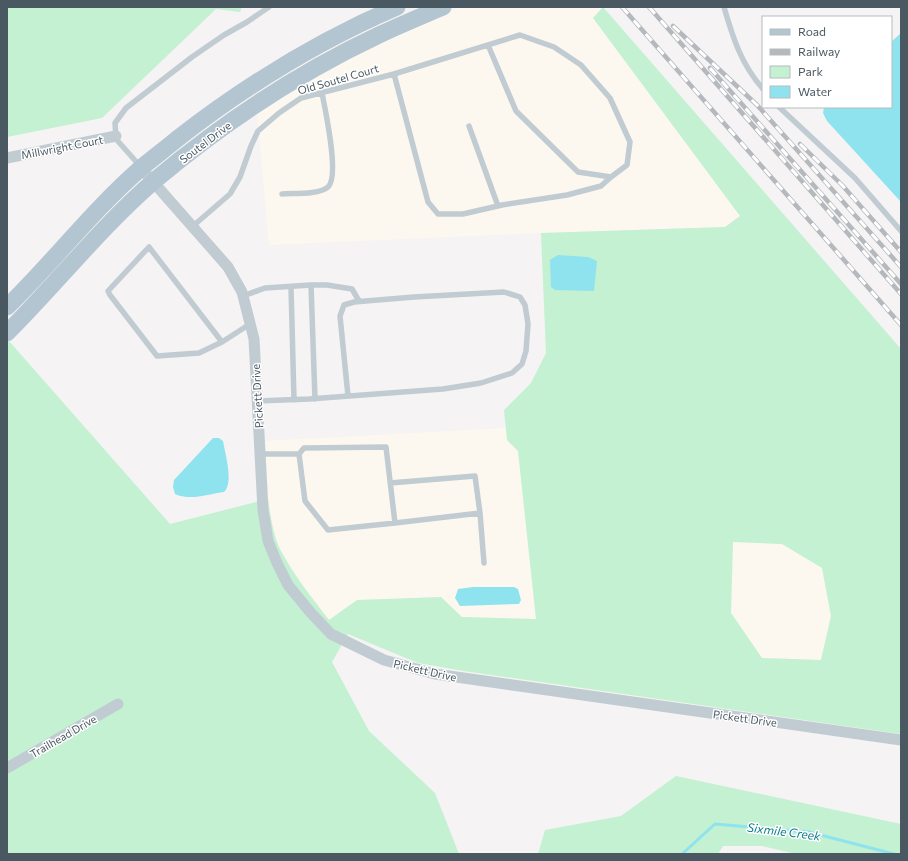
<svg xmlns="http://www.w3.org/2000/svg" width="908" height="861" font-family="Commissioner,sans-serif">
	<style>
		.commercial { fill: #fdf8ef }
		.green { fill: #c3f1d1; fill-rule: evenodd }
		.water { fill: #8fe3ef }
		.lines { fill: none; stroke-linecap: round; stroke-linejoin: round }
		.stream { stroke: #8fe3ef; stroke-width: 3 }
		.lane { stroke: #c1cbd2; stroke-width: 5.5 }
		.street { stroke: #c1cbd2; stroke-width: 11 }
		.primary { stroke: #b3c5d1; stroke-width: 17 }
		.rail-casing { stroke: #b5b9bd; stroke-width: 4.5 }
		.rail { stroke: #fff; stroke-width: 3; stroke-dasharray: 9; stroke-linecap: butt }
		.labels { text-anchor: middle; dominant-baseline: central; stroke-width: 3; stroke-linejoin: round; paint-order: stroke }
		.street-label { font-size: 11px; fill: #4a5861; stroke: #fff }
		.water-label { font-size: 12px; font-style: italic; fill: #0c7c8b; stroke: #fff }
	</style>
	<rect width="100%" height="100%" fill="#f5f3f3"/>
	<path class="commercial" d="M460 7H603L593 18 740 216 725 227 541 233 269 245 257 112 299 85 380 42Z
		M506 428 507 440 518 450 536 619 462 617 440 597 357 600 329 620 302 583 279 548 271 517 268 499 265 441Z
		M733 541 782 544 822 568 831 616 821 660 762 658 731 613Z"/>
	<path class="green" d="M7 7H242L240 12 216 9 102 118 7 137Z
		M603 7 901 349V734L464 671 418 663 348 634 332 662 369 731 435 793 459 854H7V342L9 341 170 524 268 499C270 513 273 536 280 549 293 575 312 598 329 620L357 600 441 597 462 617 536 619 518 451 507 440 504 410 531 383 546 353 541 233 725 227 740 216 593 18ZM733 542 782 544 822 568 831 616 821 660 762 658 731 613Z
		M676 776 901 824V854H796L762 846H723L718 854H538L545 830 621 816Z"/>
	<path class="water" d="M901 33V202L827 121 823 113 824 107H891V42Z
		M558 255 588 257 597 261 594 291 555 290 551 287 550 260Z
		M213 438H219L223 441C225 453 234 483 224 492 209 494 190 501 175 494L173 487 174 480Z
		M473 587H514L518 589 521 600 519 604 460 606 455 598 458 589Z"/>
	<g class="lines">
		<path class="stream" d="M682 854 715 824 809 832 894 854"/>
		<path class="lane" d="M724 7C733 38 741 64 763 89
			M394 74 520 35 554 47 581 65 610 98 630 142 627 165 611 177 578 172 516 111 488 45
			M779 107 855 178 901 231
			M469 126 498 206
			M140 166 116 139 115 123 126 108 192 57 224 35 247 22 269 7
			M282 194C293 193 319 195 328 187 340 176 325 109 322 93
			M193 226 230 194 240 177 251 146 258 131 279 113 301 98 394 74 428 202 438 214H463L502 205 567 195 601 186 611 177
			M311 285H327L352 289 359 301
			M291 287 294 400
			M243 296 265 288 311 285 315 399
			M222 342 149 247 108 291 110 295 157 356 199 353 222 342 250 324
			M257 401 309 399 443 389 481 383 512 373 522 364 526 351 528 324 525 305 520 297 504 292 414 297 354 302 344 305 340 316 348 396
			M260 454H299L305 501 328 530 395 523 386 447 304 448 299 454
			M390 483 475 476 480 513
			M395 523 480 513 484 563"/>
		<path class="street" d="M7 158 116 136
			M141 168 228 267 242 292 254 339 263 510 266 528 268 541 277 563 288 585 311 613 331 634 384 660 435 674 901 740
			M7 768 118 704"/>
		<path class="primary" d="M7 307C53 262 93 210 141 168 153 158 165 149 177 139 245 86 318 41 397 7
			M7 333C57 283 101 227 154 181 223 123 298 73 379 35 400 25 422 16 443 7"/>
		<g class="rail-casing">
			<path id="rail" d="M622 7 901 325
				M649 7 901 294
				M673 26 757 105 901 267
				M710 68 901 284
				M800 144 842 185 901 252"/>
		</g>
		<use href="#rail" class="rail"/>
	</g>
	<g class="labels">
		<g class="street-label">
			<text transform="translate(338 79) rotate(-16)">Old Soutel Court</text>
			<text transform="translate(205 142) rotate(-37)">Soutel Drive</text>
			<text transform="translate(62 147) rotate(-11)">Millwright Court</text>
			<text transform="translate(257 396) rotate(-93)">Pickett Drive</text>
			<text transform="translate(425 670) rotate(13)">Pickett Drive</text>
			<text transform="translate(745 718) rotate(8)">Pickett Drive</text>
			<text transform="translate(63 736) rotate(-30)">Trailhead Drive</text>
		</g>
		<g class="water-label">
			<text transform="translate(784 831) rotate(7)">Sixmile Creek</text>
		</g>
	</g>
	<rect width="908" height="861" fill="none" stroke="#4a5861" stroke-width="16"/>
	<rect x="762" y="16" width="130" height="92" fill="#ffffff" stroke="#b7bcc0"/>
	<rect x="770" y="29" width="20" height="6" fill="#b3c5d1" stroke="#b7bcc0"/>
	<text x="798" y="36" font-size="12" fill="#4a5861">Road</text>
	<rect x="770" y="49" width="20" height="6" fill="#b5b9bd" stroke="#b7bcc0"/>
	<text x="798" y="56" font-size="12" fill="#4a5861">Railway</text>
	<rect x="770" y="66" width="20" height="12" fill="#c3f1d1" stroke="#b7bcc0"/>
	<text x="798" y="76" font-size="12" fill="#4a5861">Park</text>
	<rect x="770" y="86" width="20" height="12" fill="#8fe3ef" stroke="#b7bcc0"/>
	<text x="798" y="96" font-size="12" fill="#4a5861">Water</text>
</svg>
